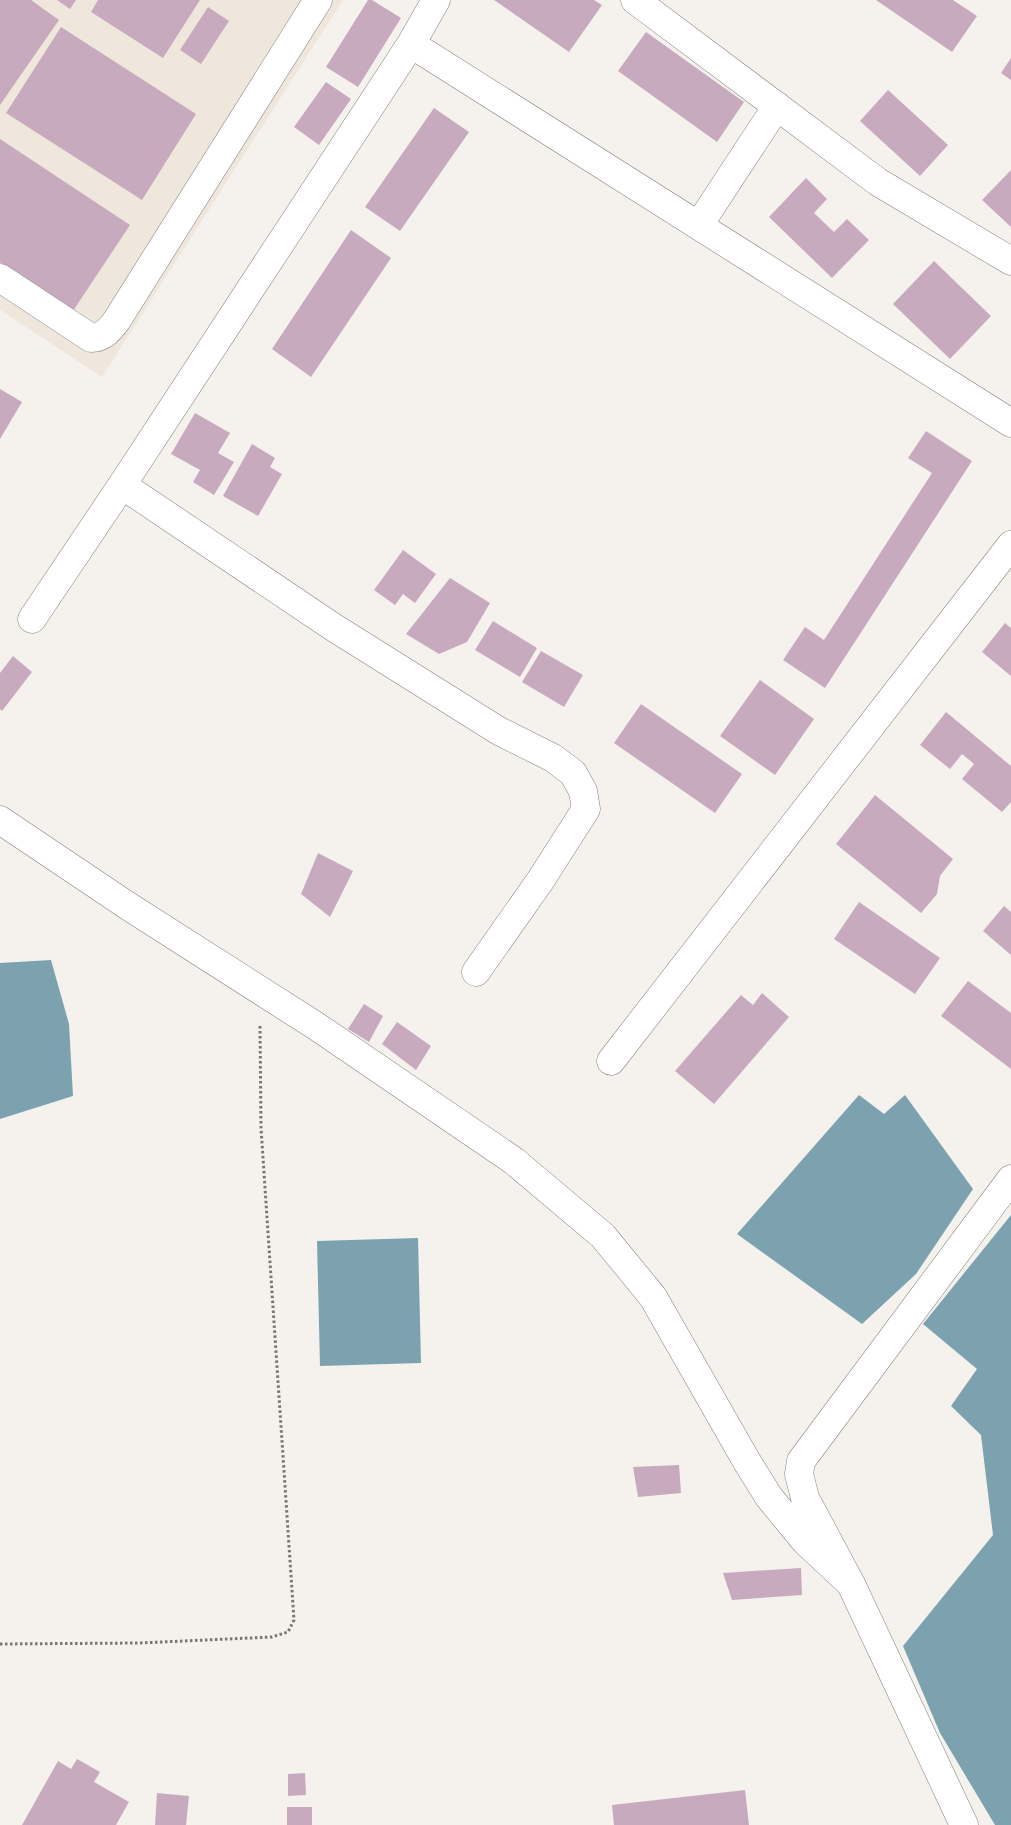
<svg xmlns="http://www.w3.org/2000/svg" width="1011" height="1825" font-family="'Times New Roman',serif">
	<style>
		.built { fill: #efe6dc }
		.water { fill: #7da2af }
		.building { fill: #c8aabf }
		.lines { fill: none; stroke-linecap: round; stroke-linejoin: round }
		.minor-casing { stroke: #84817d; stroke-width: 29 }
		.path { stroke: #787673; stroke-width: 3; stroke-dasharray: 2.5 2.5; stroke-linecap: butt }
		.minor { stroke: #fff; stroke-width: 28 }
	</style>
	<rect width="100%" height="100%" fill="#f5f2ee"/>
	<path class="built" d="M0 0H343L102 377 0 310Z"/>
	<path class="water" d="M51 960 69 1024 73 1096 0 1119V963Z
		M859 1095 884 1114 905 1095 973 1189 916 1274 862 1324 737 1234Z
		M1011 1215V1825H995L940 1733 903 1646 993 1535 981 1435 951 1406 977 1369 923 1324Z
		M418 1238 421 1363 320 1366 317 1241Z"/>
	<path class="building" d="M0 0H31L59 20 0 105Z
		M57 0H76L70 9Z
		M98 0H200L163 58 91 12Z
		M368 0H372L401 18 358 87 326 67Z
		M494 0H594L602 5 569 52Z
		M876 0H953L977 16 952 52Z
		M208 7 229 21 201 64 180 50Z
		M61 27 196 114 142 200 6 113Z
		M646 32 744 102 717 142 618 71Z
		M1011 58V80L1001 73Z
		M326 82 351 99 319 145 294 127Z
		M888 90 948 145 920 176 860 121Z
		M434 108 469 132 400 231 365 207Z
		M0 139 130 225 73 311 0 262Z
		M1011 170V227L982 200Z
		M806 178 827 199 814 213 834 232 847 219 869 240 832 278 769 217Z
		M351 230 391 258 311 377 272 349Z
		M934 261 991 316 950 359 893 304Z
		M0 389 22 402 0 439Z
		M195 413 230 433 218 453 234 462 214 495 193 482 200 470 171 454Z
		M926 431 972 461 825 688 783 660 805 627 824 640 932 473 908 458Z
		M252 444 275 458 270 467 282 474 258 516 223 496Z
		M403 550 436 574 415 603 403 594 395 605 374 590Z
		M450 578 490 603 467 642 439 654 406 634Z
		M493 621 537 648 520 677 475 650Z
		M1005 623 1011 628V676L982 652Z
		M541 651 583 675 564 707 522 682Z
		M13 656 32 672 2 711 0 709V673Z
		M760 680 814 719 775 775 720 736Z
		M641 704 742 774 715 813 614 743Z
		M946 712 1011 766V802L1002 812 962 779 974 764 962 754 950 769 920 745Z
		M875 795 953 859 940 876 937 894 921 913 836 844Z
		M318 853 353 871 330 917 301 894Z
		M859 902 940 958 915 994 834 939Z
		M1004 906 1011 912V955L983 931Z
		M968 981 1011 1013V1069L941 1016Z
		M762 993 789 1017 714 1104 675 1071 741 995 753 1005Z
		M364 1004 383 1016 369 1042 348 1029Z
		M397 1022 431 1046 416 1070 382 1044Z
		M679 1465 681 1493 638 1497 633 1467Z
		M801 1568 802 1595 732 1600 723 1573Z
		M77 1759 100 1772 94 1782 129 1802 116 1825H22L58 1761 71 1769Z
		M305 1773 306 1795 288 1796V1774Z
		M745 1790 749 1825H614L612 1805Z
		M157 1793 189 1796 186 1825H155Z
		M287 1807H312V1825H287Z"/>
	<g class="lines">
		<g class="minor-casing">
			<path id="minor" d="M635 0 878 182 1011 261
				M411 44 1011 423
				M699 225 777 106
				M0 278 91 338C104 338 110 329 117 320L318 0
				M122 485 333 627 499 731 553 758 573 773 583 791 586 809 540 881 476 972
				M32 619 122 485 411 44 436 0
				M0 820 128 906 316 1026 514 1161 603 1236 653 1297 746 1460 769 1497 805 1541 851 1584
				M611 1061 1011 545
				M964 1825 851 1584 805 1498 799 1474 801 1461 1011 1179"/>
		</g>
		<path class="path" d="M0 1644 139 1643 272 1637 288 1632 294 1620 261 1128 260 1026"/>
		<use href="#minor" class="minor"/>
	</g>
</svg>
